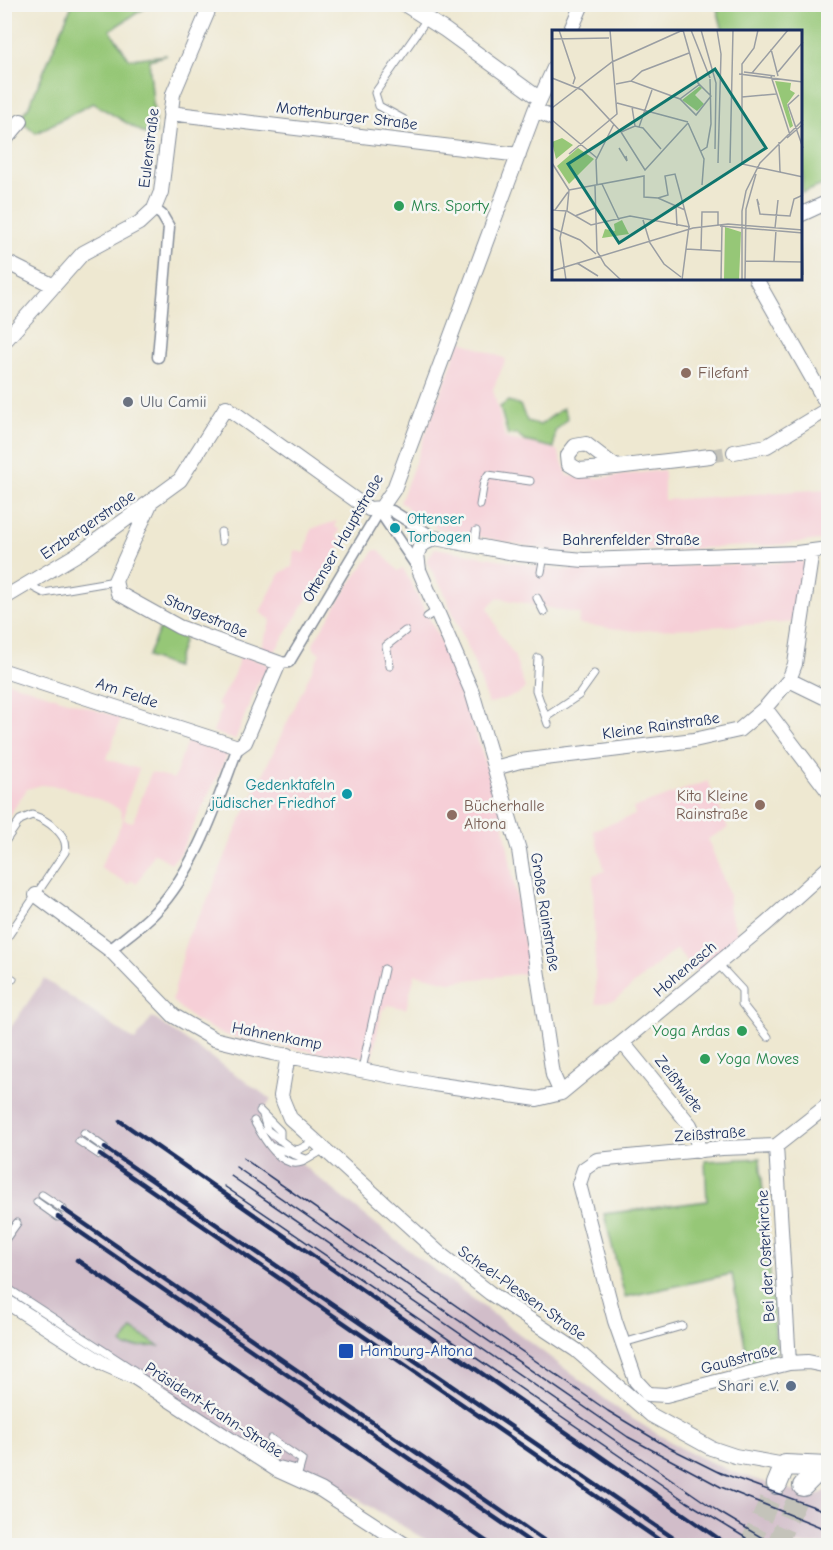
<svg xmlns="http://www.w3.org/2000/svg" width="833" height="1550" font-family="'Comic Neue',sans-serif">
	<style>
		.built { fill: #f6cfd7 }
		.industrial { fill: #d1bdc9 }
		.green { fill: #96c777; stroke: #587b6a; stroke-width: 1.5 }
		.lines { fill: none; stroke-linecap: round; stroke-linejoin: round }
		.minor-tunnel { stroke: #c4c3ba; stroke-width: 14; stroke-dasharray: 14 7; stroke-linecap: butt }
		.secondary-tunnel { stroke: #c4c3ba; stroke-width: 20; stroke-dasharray: 20 10; stroke-linecap: butt }
		.service-casing { stroke: #848c98; stroke-width: 9 }
		.pedestrian-casing { stroke: #848c98; stroke-width: 13 }
		.minor-casing { stroke: #848c98; stroke-width: 16 }
		.secondary-casing { stroke: #848c98; stroke-width: 22 }
		.service { stroke: #fff; stroke-width: 7 }
		.pedestrian { stroke: #fff; stroke-width: 10 }
		.minor { stroke: #fff; stroke-width: 14 }
		.secondary { stroke: #fff; stroke-width: 20 }
		.tram { stroke: #1b2f5e; stroke-width: 1.5 }
		.rail { stroke: #1b2f5e; stroke-width: 4.5 }
		.leisure-dot { fill: #2e9e5b; stroke: #f6f6f2; stroke-width: 2 }
		.education-dot { fill: #8d6e63; stroke: #f6f6f2; stroke-width: 2 }
		.worship-dot { fill: #6b7280; stroke: #f6f6f2; stroke-width: 2 }
		.culture-dot { fill: #0f9aa8; stroke: #f6f6f2; stroke-width: 2 }
		.transit-dot { fill: #1a4fb4; stroke: #f6f6f2; stroke-width: 2 }
		.service-dot { fill: #5c6f8a; stroke: #f6f6f2; stroke-width: 2 }
		.labels { text-anchor: middle; dominant-baseline: central; stroke-width: 5; stroke-linejoin: round; paint-order: stroke }
		.street-label { font-size: 16px; fill: #1b2f5e; stroke: #f6f6f2 }
		.leisure-label { font-size: 16px; fill: #27864d; stroke: #f6f6f2; text-anchor: start }
		.education-label { font-size: 16px; fill: #785e54; stroke: #f6f6f2; text-anchor: start }
		.worship-label { font-size: 16px; fill: #5b616d; stroke: #f6f6f2; text-anchor: start }
		.culture-label { font-size: 16px; fill: #0d838f; stroke: #f6f6f2; text-anchor: start }
		.transit-label { font-size: 16px; fill: #164399; stroke: #f6f6f2; text-anchor: start }
		.service-label { font-size: 16px; fill: #4e5e75; stroke: #f6f6f2; text-anchor: end }
		.inset-road { fill: none; stroke: #9a9ea3; stroke-width: 1.5 }
		.view { fill: #0f766e; fill-opacity: 0.15; stroke: #0f766e; stroke-width: 3 }
		.inset-edge { fill: none; stroke: #1b2f5e; stroke-width: 3 }
	</style>
	<rect width="100%" height="100%" fill="#f6f6f2"/>
	<filter id="ink" filterUnits="userSpaceOnUse"><feTurbulence type="fractalNoise" baseFrequency=".0167" numOctaves="2"/><feDisplacementMap in="SourceGraphic" scale="12" xChannelSelector="R" yChannelSelector="G"/><feConvolveMatrix kernelMatrix="1 2 1 2 8 2 1 2 1" color-interpolation-filters="sRGB"/></filter>
	<filter id="wash" filterUnits="userSpaceOnUse"><feTurbulence type="fractalNoise" baseFrequency=".008" numOctaves="4" result="noise"/><feDisplacementMap in="SourceGraphic" scale="24" xChannelSelector="R" yChannelSelector="G"/><feGaussianBlur stdDeviation="1.35" result="paint"/><feColorMatrix in="noise" values="0 0 0 0 0 0 0 0 0 0 0 0 0 0 0 0 0 1.4 0 .05"/><feComposite in="paint" operator="in"/></filter>
	<g filter="url(#wash)">
		<rect width="100%" height="100%" fill="#eee8d1"/>
		<path class="built" d="M460 341 506 359 493 389 505 438 557 450 568 476 599 478 664 470V500L828 489V539L775 545 583 553 556 552 435 528 432 520 410 514 406 506 400 503Z
			M337 521 334 526 340 530 336 537 343 541 272 656 260 651 271 620 260 612 280 573 292 567 294 550 305 553 311 529Z
			M435 548 559 570 778 563 801 559 807 569 798 622 635 631 578 624 580 614 498 598 488 607 498 631 514 655 525 688 519 694 488 704 477 670 443 590 426 561Z
			M375 550H379L398 571 403 568 454 666 502 815 530 973 449 982 415 974 406 1009 389 1005 382 1010 372 1059 354 1055 351 1059 225 1035 194 1020 172 1001 187 938 208 899 233 837 320 653 314 649 313 643 347 588Z
			M241 654 270 665 257 685 235 740 213 732 222 707 217 705 234 674Z
			M5 681 121 718 107 759 139 769 126 805 124 820 133 822 151 772 174 779 187 741 228 754 180 854 171 863 154 853 137 884 131 880 129 884 100 868 123 820 120 810 109 803 63 787 41 785 27 789 5 822Z
			M708 781 728 828 708 839 729 894V911L739 937 698 973 676 949 615 1000 596 1004 593 875 605 871 593 830 635 815 633 808Z"/>
		<path class="industrial" d="M44 979 135 1041 152 1017 271 1099 255 1127 402 1245 626 1415 684 1450 732 1472 813 1497 828 1490V1545H434L315 1473 303 1475 290 1471 5 1295V1036Z"/>
		<path class="green" d="M72 5H150L110 30 129 59 167 55 149 60 156 134 147 135 93 103 36 133 19 119 29 106Z
			M716 5H828V183L802 193V32L723 31Z
			M508 401 520 405 527 421 540 425 563 408 568 418 555 431 554 448 524 441 517 434 508 435 500 407Z
			M160 628 184 638 175 667 147 657Z
			M760 1158 777 1354 748 1363 732 1274 625 1297 604 1214 707 1201 705 1161Z
			M132 1329 159 1346 125 1347 122 1344Z"/>
	</g>
	<g filter="url(#ink)">
		<g class="lines">
			<path class="minor-tunnel" d="M710 456 734 452"/>
			<path class="secondary-tunnel" d="M749 1546 777 1484
				M776 1546 803 1486"/>
			<g class="service-casing">
				<path id="service" d="M403 119 379 106 375 93 427 19
					M480 505 484 482 488 475 530 481
					M221 532 222 541
					M474 545 476 531
					M541 572 544 556
					M27 584 44 593 115 581
					M537 598 544 612
					M427 617 437 610
					M538 658 536 690 548 724
					M390 666 386 646 405 631
					M546 717 579 695 594 674
					M4 843 20 820 32 815C47 820 70 835 65 852L4 942
					M717 963 742 990V1004L768 1037
					M4 983 13 979
					M362 1069 384 969
					M260 1111 280 1131V1140
					M263 1115 267 1130 292 1149 298 1150 314 1142
					M254 1121C262 1135 280 1170 302 1162 309 1159 317 1153 323 1150
					M84 1133 105 1148
					M79 1141 100 1155
					M274 1147 306 1159
					M42 1195 63 1209
					M37 1202 58 1217
					M4 1241 17 1223
					M4 1286 138 1373
					M623 1343 682 1326
					M271 1439 302 1460 298 1474
					M281 1465 299 1470"/>
			</g>
			<g class="pedestrian-casing">
				<path id="pedestrian" d="M154 209 162 215 169 227 158 357
					M381 508 383 516 418 568
					M381 508 392 511 435 538
					M279 663 289 662 381 508
					M110 950C125 937 143 925 156 911 197 867 217 802 238 747"/>
			</g>
			<g class="minor-casing">
				<path id="minor" d="M404 4 445 30 540 99
					M570 32 582 4
					M535 110 554 119
					M170 113 519 155
					M4 141 21 121
					M802 214 828 202
					M4 261 54 286
					M756 279 828 406
					M4 342 83 253 139 223 154 209 161 192 173 94 211 4
					M734 452 767 446 828 409
					M616 467 579 470 569 464 568 455 575 446 586 444 616 467 710 456
					M4 598 81 552 180 480 226 407 357 501 369 509 381 508 394 489 535 110 554 68
					M4 671 238 747 245 742 279 663 179 627 118 593 115 581 150 504
					M789 680 828 699
					M765 708 828 791
					M495 768 520 761 694 740 739 730 765 708 789 680 795 664 812 551
					M36 895 110 950 174 1016 214 1039 272 1053 434 1084 537 1099 561 1093 766 924 828 868
					M623 1043 690 1125 697 1141 698 1151
					M288 1055 281 1096 290 1118 440 1254 490 1293 576 1350 651 1415 711 1448 735 1456 785 1465
					M561 1093 553 1075 519 850 472 692 419 570 417 554 421 545 435 538 519 554 584 560 797 553 828 549
					M828 1105 776 1146 722 1148 597 1160 584 1169 579 1184 615 1321 636 1381 648 1394 666 1395 789 1363 808 1362 828 1366
					M776 1146 789 1363
					M4 1300 104 1364 134 1377 277 1470 321 1490 407 1546"/>
			</g>
			<g class="secondary-casing">
				<path id="secondary" d="M785 1465 828 1467
					M777 1484 785 1465
					M803 1486 815 1474 828 1468"/>
			</g>
			<use href="#service" class="service"/>
			<use href="#pedestrian" class="pedestrian"/>
			<use href="#minor" class="minor"/>
			<use href="#secondary" class="secondary"/>
			<path class="tram" d="M243 1158 608 1411 666 1446 722 1474
				M236 1167 628 1437 721 1487 828 1530
				M231 1176 719 1512 776 1546
				M224 1186 687 1502 746 1538
				M716 1471 828 1512"/>
			<path class="rail" d="M120 1121 729 1546
				M105 1148 685 1546
				M100 1155 668 1546
				M63 1209 552 1546
				M58 1217 533 1544
				M77 1260 493 1546"/>
		</g>
	</g>
	<g class="leisure-dot">
		<circle cx="399" cy="206" r="6"/>
		<circle cx="742" cy="1031" r="6"/>
		<circle cx="705" cy="1059" r="6"/>
	</g>
	<g class="education-dot">
		<circle cx="686" cy="373" r="6"/>
		<circle cx="760" cy="805" r="6"/>
		<circle cx="452" cy="815" r="6"/>
	</g>
	<circle class="worship-dot" cx="128" cy="402" r="6"/>
	<g class="culture-dot">
		<circle cx="395" cy="528" r="6"/>
		<circle cx="347" cy="794" r="6"/>
	</g>
	<rect class="transit-dot" x="338" y="1343" width="16" height="16" rx="3"/>
	<circle class="service-dot" cx="791" cy="1386" r="6"/>
	<g class="labels">
		<g class="street-label">
			<text transform="translate(347 116) rotate(7)">Mottenburger Straße</text>
			<text transform="translate(149 148) rotate(-83)">Eulenstraße</text>
			<text transform="translate(88 525) rotate(-34)">Erzbergerstraße</text>
			<text transform="translate(343 538) rotate(-60)">Ottenser Hauptstraße</text>
			<text x="631" y="540">Bahrenfelder Straße</text>
			<text transform="translate(206 616) rotate(23)">Stangestraße</text>
			<text transform="translate(127 693) rotate(19)">Am Felde</text>
			<text transform="translate(661 726) rotate(-8)">Kleine Rainstraße</text>
			<text transform="translate(545 912) rotate(81)">Große Rainstraße</text>
			<text transform="translate(685 969) rotate(-40)">Hohenesch</text>
			<text transform="translate(277 1036) rotate(11)">Hahnenkamp</text>
			<text transform="translate(679 1084) rotate(52)">Zeißtwiete</text>
			<text transform="translate(710 1134) rotate(-4)">Zeißstraße</text>
			<text transform="translate(766 1256) rotate(-93)">Bei der Osterkirche</text>
			<text transform="translate(522 1293) rotate(35)">Scheel-Plessen-Straße</text>
			<text transform="translate(739 1359) rotate(-15)">Gaußstraße</text>
			<text transform="translate(214 1410) rotate(33)">Präsident-Krahn-Straße</text>
		</g>
		<g class="leisure-label">
			<text x="411" y="206">Mrs. Sporty</text>
			<text x="730" y="1031" text-anchor="end">Yoga Ardas</text>
			<text x="717" y="1059">Yoga Moves</text>
		</g>
		<g class="education-label">
			<text x="698" y="373">Filefant</text>
			<text x="748" y="796" text-anchor="end">Kita Kleine<tspan x="748" dy="18">Rainstraße</tspan></text>
			<text x="464" y="806">Bücherhalle<tspan x="464" dy="18">Altona</tspan></text>
		</g>
		<g class="worship-label">
			<text x="140" y="402">Ulu Camii</text>
		</g>
		<g class="culture-label">
			<text x="407" y="519">Ottenser<tspan x="407" dy="18">Torbogen</tspan></text>
			<text x="335" y="785" text-anchor="end">Gedenktafeln<tspan x="335" dy="18">jüdischer Friedhof</tspan></text>
		</g>
		<g class="transit-label">
			<text x="360" y="1351">Hamburg-Altona</text>
		</g>
		<g class="service-label">
			<text x="779" y="1386">Shari e.V.</text>
		</g>
	</g>
	<g transform="translate(552 30)">
		<rect width="250" height="250" fill="#eee8d1"/>
		<path d="M223 51 239 53 238 60 243 63 235 74 241 96 238 98ZM148 56 150 58 143 65 152 74 145 81 130 70ZM10 108 21 115 4 129 0 112ZM26 118 42 129 17 154 5 136ZM70 190 77 204 50 208 53 199 63 201 62 194ZM173 197 189 202 187 250H172Z" fill="#96c777"/>
		<path class="inset-road" d="M7 0 23 48 21 54M139 0 158 48M149 0 164 53 163 119M165 0 169 24 166 133M206 0 202 18 190 34V134L251 147M0 9 57 8M219 19 226 46M192 42 223 46M226 42 251 12M200 43 236 0M187 44 251 52M219 46 238 105M0 48 30 60 69 102 93 140 136 93M79 51 90 41 137 23M64 54 79 51 128 69 144 85 159 66 146 53 131 0M247 65 236 75 251 118M190 67 224 64M128 69 148 54M65 73 136 92M80 77 83 96M0 78 60 32 131 0M0 90 45 128M136 93 152 129 150 155M87 97 100 60M69 102 83 96 91 98 109 119M235 108 251 94M227 112 228 142M67 118 75 131 74 126M149 121 155 117 159 94 158 49M17 124 65 84 58 0M0 133 17 160 15 181M178 133 181 0M50 154 67 190M45 155 44 130 62 94M43 156 45 221 53 235 69 250M17 160 92 146V167L106 168 133 180M106 168 116 165 113 146 123 144 137 196 130 250M207 175 205 169 208 184 238 186 242 169 251 165M124 177 125 196M0 180 15 181 39 195 78 186 138 197M3 180 16 162M23 186 43 178M91 190 98 213 112 234 129 247M168 196 251 203M0 198 28 210 44 224M223 198 226 170M250 203 251 245M134 219 169 221M149 220 150 182H166V195M194 231 251 232M222 231 224 200M25 233 46 246M0 241 141 198 176 194 251 200M14 250 8 208 14 181M169 250 170 195M190 250V181L194 161 208 133 251 90M193 250 194 179 204 144"/>
		<path class="view" d="M163 39 214 118 67 213 16 134Z"/>
		<rect width="250" height="250" class="inset-edge"/>
	</g>
	<rect width="833" height="1550" fill="none" stroke="#f6f6f2" stroke-width="24"/>
</svg>
